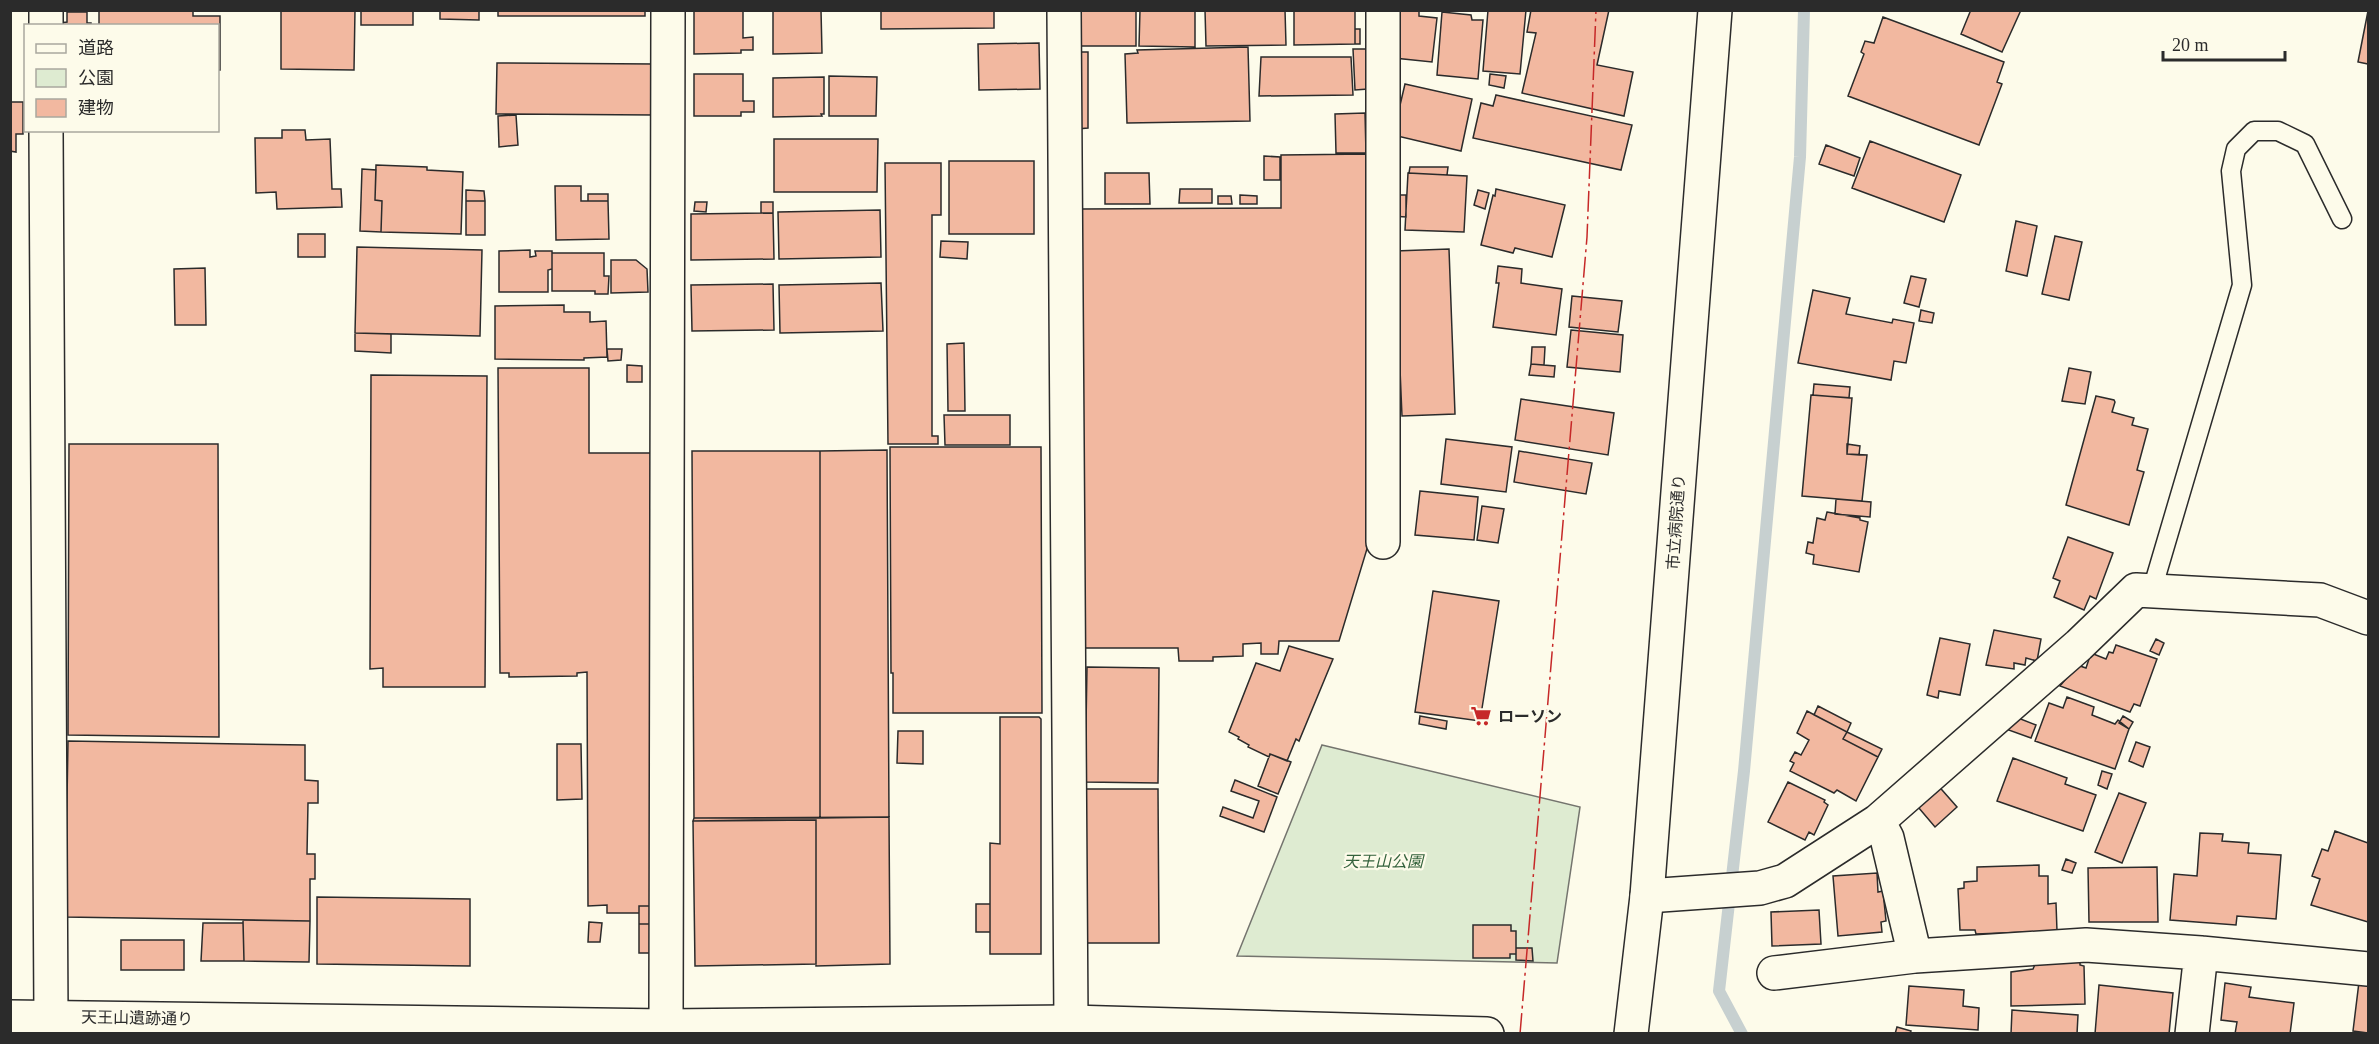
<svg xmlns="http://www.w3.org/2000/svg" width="2379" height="1044" font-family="'Times New Roman','Noto Sans JP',serif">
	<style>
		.green { fill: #deebd1; stroke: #74746e; stroke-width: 1.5 }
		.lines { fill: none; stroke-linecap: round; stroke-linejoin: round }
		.stream { stroke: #c7d0d0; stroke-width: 12 }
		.building { fill: #f2b8a0; stroke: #2b2b2b; stroke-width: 1.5 }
		.lane-casing { stroke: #2b2b2b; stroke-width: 21 }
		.street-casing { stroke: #2b2b2b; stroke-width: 36 }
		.secondary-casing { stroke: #2b2b2b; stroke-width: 36 }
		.lane { stroke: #fdfbea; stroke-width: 18 }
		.street { stroke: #fdfbea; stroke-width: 33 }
		.secondary { stroke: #fdfbea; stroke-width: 33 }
		.power { stroke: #c62828; stroke-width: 1.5; stroke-dasharray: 21 4.5 3 4.5; stroke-linecap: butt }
		.labels { text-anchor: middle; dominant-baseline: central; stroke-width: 4.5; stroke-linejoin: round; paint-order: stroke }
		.street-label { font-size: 16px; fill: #2b2b2b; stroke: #fdfbea }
		.poi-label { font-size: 16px; font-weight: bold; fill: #2b2b2b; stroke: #fdfbea; text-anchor: start }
		.park-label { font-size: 16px; font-style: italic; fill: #34623c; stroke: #fdfbea }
	</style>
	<rect width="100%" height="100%" fill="#fdfbea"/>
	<path class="green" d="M1322 745 1580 807 1557 963 1237 956Z"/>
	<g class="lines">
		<path class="stream" d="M1742 1034 1719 991 1744 771 1800 157 1804 10"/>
	</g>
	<path class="building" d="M99 10H193V16H220V70H218V26H99Z
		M281 10H355L354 70 281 69Z
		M361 10H413V25H361Z
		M440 10H479V20L440 19Z
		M498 10H645V16H498Z
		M694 10H743V38L753 37V50H741V53L694 54Z
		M821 10 822 53 773 54V11Z
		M881 10H994V28L881 29Z
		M1079 10H1136V46H1078Z
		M1140 10H1195V47L1139 46Z
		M1205 10H1285L1286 45 1206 46Z
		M1294 10H1355V44L1294 45Z
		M1391 10H1419V16L1437 18 1432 62 1394 58Z
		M1488 10H1526L1520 74 1483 71Z
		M1531 10H1609L1597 65 1633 72 1624 116 1522 93 1536 33 1527 32Z
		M1967 10H2021L2002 52 1961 34 1970 12Z
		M2368 11V64L2358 62Z
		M67 12H87V23H91V26H60V23L67 22Z
		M1442 12 1471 15 1472 20H1483L1478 79 1437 75Z
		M1883 17 2004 62 1997 82 2002 84 1979 145 1848 96 1864 54 1861 52 1865 41 1874 43Z
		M1355 29H1360V44H1355Z
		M1039 43 1040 89 979 90 978 44Z
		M1248 47 1250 121 1127 123 1125 54 1138 53 1137 50Z
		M1353 49H1366L1368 89 1355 90Z
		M1079 52H1088V128L1077 129Z
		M1261 57H1351L1353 95 1259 96Z
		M497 63 655 64 654 115 496 114Z
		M694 74H743V101H754V112H741V116H694Z
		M1490 74 1506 76 1504 88 1489 85Z
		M829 76 877 77 876 116H829Z
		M824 77V114H821L822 116 773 117V78Z
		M1405 84 1472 99 1461 151 1393 135Z
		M1496 95 1632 125 1621 170 1473 138 1481 103 1493 106Z
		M10 102H23V134H16V152L10 151Z
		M1365 113 1366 153H1336L1335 114Z
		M516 115 518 145 499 147 498 116Z
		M282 130H305L306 140 330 139 332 189H341L342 207 277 209 276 192 256 193 255 138H282Z
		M774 139H878L877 192H774Z
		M1870 141 1961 175 1944 222 1852 188Z
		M1826 145 1860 158 1854 176 1819 164Z
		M1368 154 1370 539 1339 641H1279L1278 654H1261V643L1243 644V656L1213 657V661H1179L1178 648H1084L1081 209 1281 208V155Z
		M1264 156 1280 157V180H1264Z
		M949 161H1034V234H949Z
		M885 163H941V215H932V436H938V444H888Z
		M376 165 427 167V170L463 172 461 234 381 232 382 201 375 200Z
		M1410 167H1448L1447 175 1409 173Z
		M362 169 376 170 375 200 382 201 381 232 360 231Z
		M1105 173H1149L1150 204H1105Z
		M1408 173 1467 176 1464 232 1405 230Z
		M555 186H581V201H608L609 239 556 240Z
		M1180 189H1212V203H1179Z
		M1496 189 1565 205 1552 257 1515 248 1513 253 1481 245 1493 195 1495 196Z
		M466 190 484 191 485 201H466Z
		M1478 190 1489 193 1485 209 1474 205Z
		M588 194H608V201H588Z
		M1240 195 1257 196V204H1240Z
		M1392 195H1406V217L1392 216Z
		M1218 196H1231L1232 204H1218Z
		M466 201H485V235H466Z
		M695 202H707L706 212 694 211Z
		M761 202H773V213H761Z
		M880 210 881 257 779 259 778 212Z
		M773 213 774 259 691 260V214Z
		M2016 221 2037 226 2027 276 2006 271Z
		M298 234H325V257H298Z
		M2055 236 2082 242 2069 300 2042 294Z
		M941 241 968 242 967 259 940 257Z
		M357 247 482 250 480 336 355 333Z
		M1449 249 1455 414 1402 416 1395 251Z
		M530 250V257L536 256 535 251H552V269L548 270V292H499V251Z
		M552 253H604V276H609L608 294H595V291H552Z
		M611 260H636L647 269 648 292 611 293Z
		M1498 266 1522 269 1521 283 1562 289 1556 335 1493 327 1499 283H1496Z
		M205 268 206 325H175L174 269Z
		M1911 276 1926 279 1919 307 1904 303Z
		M881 283 883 331 780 333 779 285Z
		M773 284 774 330 692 331 691 285Z
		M1813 290 1850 298 1846 314 1892 323 1893 319 1914 323 1906 363 1894 361 1891 380 1798 363Z
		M1572 296 1622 301 1618 332 1569 327Z
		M564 305V312H590V322L606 321 607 357 584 358V360L495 359V306Z
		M1921 310 1934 313 1932 323 1919 321Z
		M1571 330 1623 335 1620 372 1567 367Z
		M355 333 391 334V353L355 351Z
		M964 343 965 411H948L947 344Z
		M1532 347H1545L1544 365 1531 364Z
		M607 349H622L621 360 608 361Z
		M1531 364 1555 366 1554 377 1529 375Z
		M627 365 642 366V382H627Z
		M498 368H589V453H655L658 906H639V913H607V905L588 906 587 672 577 673V676L509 677V673H500Z
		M2069 368 2091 372 2085 404 2062 401Z
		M371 375 487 376 485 687H383V668L370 669Z
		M1814 384 1850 387 1849 398 1813 395Z
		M1811 395 1852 398 1847 454 1867 455 1862 501 1802 496Z
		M2096 396 2114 400 2115 402 2112 412 2134 418 2132 425 2148 429 2137 470 2144 472 2129 525 2066 505Z
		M1521 399 1614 413 1608 455 1515 440Z
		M944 415H1010V445H945Z
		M1446 439 1512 447 1506 492 1441 484Z
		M69 444H218L219 737 68 735Z
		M1847 444 1860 446 1859 455 1847 454Z
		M890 447H1041L1042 713H893V673H891Z
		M887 450 889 817 820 818V451Z
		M692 451H820V818H694Z
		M1519 451 1592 463 1586 494 1514 482Z
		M1420 491 1478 497 1474 540 1415 535Z
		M1836 499 1871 502 1870 517 1835 514Z
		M1482 506 1504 509 1498 543 1477 540Z
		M1827 512 1860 518V520L1868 522 1859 572 1813 564 1814 555 1806 553 1808 542 1813 543 1817 518 1825 520Z
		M2068 537 2113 553 2096 599 2090 596 2084 610 2054 597 2060 581 2053 578Z
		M1433 591 1499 601 1480 721 1415 712Z
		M1994 630 2041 639 2037 661 2026 658 2025 665 2014 663V669L1986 665Z
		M1940 638 1970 644 1960 695 1939 691 1938 698 1927 695Z
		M2156 639 2164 643 2159 655 2150 651Z
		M2116 645 2157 659 2140 706 2134 704 2130 712 2060 686 2077 665 2086 668 2091 653 2106 659 2109 652 2113 653Z
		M1289 646 1333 659 1299 741 1296 739 1287 761 1270 754 1269 757 1248 747 1249 745 1238 739 1239 737 1229 732 1256 663 1280 671Z
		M1087 667 1159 668 1158 783 1085 782Z
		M2067 697 2094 707 2092 715 2115 724 2118 720 2129 729 2115 769 2035 741 2049 703 2063 708Z
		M1818 706 1851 723 1847 732 1814 715Z
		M1807 711 1847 732 1843 739 1878 757 1856 801 1837 790 1834 793 1790 771 1794 763 1790 761 1795 752 1801 755 1809 740 1797 733Z
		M1420 716 1447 721 1446 729 1419 724Z
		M2013 716 2036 725 2031 738 2003 728Z
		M2123 716 2133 722 2129 729 2119 723Z
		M1000 717H1039L1041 719V954H990V843L1000 844Z
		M898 731H923V764L897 763Z
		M1847 732 1882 749 1878 757 1843 739Z
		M68 741 305 745V780L318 781V803H308L307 854H315V879H310V921L65 917Z
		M2136 742 2150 747 2143 767 2129 761Z
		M557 744H581L582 799 557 800Z
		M1270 754 1291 762 1278 794 1258 786Z
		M2013 758 2067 778 2065 784 2096 795 2083 831 1997 801Z
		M2102 771 2112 774 2107 789 2098 785Z
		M1235 780 1277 797 1264 832 1220 816 1223 807 1253 818 1259 801 1231 791Z
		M1788 782 1825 800 1824 802 1828 805 1814 835 1809 832 1805 840 1768 822Z
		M1935 782 1957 807 1935 827 1913 801Z
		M1085 789H1158L1159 943H1086Z
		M2119 793 2146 803 2122 863 2095 852Z
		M889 817 890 964 816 966V820L693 821 694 818Z
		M754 820H816V964L695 966 693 821Z
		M2335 831 2368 843V922L2311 905 2320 879 2312 876 2322 849 2328 851Z
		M2200 833 2223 834 2222 841 2249 843 2248 853 2281 855 2276 919 2237 916 2236 925 2170 920 2174 874 2197 876Z
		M2066 859 2076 863 2072 873 2062 870Z
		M2039 865V876H2048V904L2056 903 2057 931 1976 934 1975 930H1960L1958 889 1964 888V882L1977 881V867Z
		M2157 867 2158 922H2089L2088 868Z
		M1877 873 1878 892 1883 891 1886 921 1881 922 1882 932 1838 936 1833 876Z
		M317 897 470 899V966L317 964Z
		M976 904H990V932H976Z
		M639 906H658V924H639Z
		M1819 910 1821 944 1772 946 1771 912Z
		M243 920 310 921 309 962 244 961Z
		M589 922 602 923 600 942H588Z
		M203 923H243L244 961H201Z
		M639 924H658V953H639Z
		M1473 925H1511V931H1516V954H1510V958H1473Z
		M121 940H184V970H121Z
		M1516 948H1532L1533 961 1516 960Z
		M2080 961V965L2084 966 2085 1004 2011 1006V972L2033 969 2036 962Z
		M2359 982 2368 984V1033L2353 1031Z
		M2225 983 2251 987 2249 997 2294 1003 2290 1034H2235L2237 1022 2221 1020Z
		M2099 985 2173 993 2169 1034H2095Z
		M1909 986 1964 990 1963 1006 1979 1008 1978 1030 1906 1025Z
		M2012 1010 2078 1015 2077 1034H2011Z
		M1897 1027 1911 1031 1910 1034H1895Z"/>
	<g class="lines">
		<g class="lane-casing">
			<path id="lane" d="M2152 590 2242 285 2231 171 2236 149 2254 131H2278L2305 144 2342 219"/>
		</g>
		<g class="street-casing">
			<path id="street" d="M46 10V26
				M1064 10 1071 1022
				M46 130 51 1017
				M1383 542V10
				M1878 821 1887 838 1915 956
				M1647 896 1760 888 1785 881 1878 821 2079 645 2136 590 2320 600 2368 618
				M1774 973 1915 956 2086 945 2201 953 2368 969
				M666 1026 668 10
				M2192 1034 2201 953"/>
		</g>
		<g class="secondary-casing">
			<path id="secondary" d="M10 1017 666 1026 1071 1022 1487 1034
				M1631 1034 1647 896 1715 10"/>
		</g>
		<use href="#lane" class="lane"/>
		<use href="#street" class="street"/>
		<use href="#secondary" class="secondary"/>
		<path class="power" d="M1520 1034 1587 237 1596 10"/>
	</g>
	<defs>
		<g id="supermarket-bare" transform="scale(1.62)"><path d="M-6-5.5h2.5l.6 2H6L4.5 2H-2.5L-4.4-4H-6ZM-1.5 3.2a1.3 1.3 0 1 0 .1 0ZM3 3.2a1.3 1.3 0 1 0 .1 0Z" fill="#c62828" stroke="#fdfbea" stroke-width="2.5" paint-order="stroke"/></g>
	</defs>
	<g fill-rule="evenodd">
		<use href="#supermarket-bare" x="1481" y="716"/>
	</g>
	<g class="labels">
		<g class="street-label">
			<text transform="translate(1676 522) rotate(-86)">市立病院通り</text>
			<text transform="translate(137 1018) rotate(1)">天王山遺跡通り</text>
		</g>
		<g class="poi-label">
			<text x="1498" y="716">ローソン</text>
		</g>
		<g class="park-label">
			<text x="1383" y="861">天王山公園</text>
		</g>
	</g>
	<rect width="2379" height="1044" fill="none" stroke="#2b2b2b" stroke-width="24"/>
	<rect x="24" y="24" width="195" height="108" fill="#fdfbea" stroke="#a9a89e" stroke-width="1.5"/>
	<rect x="36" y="44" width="30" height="9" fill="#fdfbea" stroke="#a9a89e" stroke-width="1.5"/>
	<text x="78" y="54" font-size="18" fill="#2b2b2b">道路</text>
	<rect x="36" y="69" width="30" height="18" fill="#deebd1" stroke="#a9a89e" stroke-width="1.5"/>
	<text x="78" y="84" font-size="18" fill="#2b2b2b">公園</text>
	<rect x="36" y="99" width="30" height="18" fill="#f2b8a0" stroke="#a9a89e" stroke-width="1.5"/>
	<text x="78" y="114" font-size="18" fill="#2b2b2b">建物</text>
	<path d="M2163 51v9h122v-9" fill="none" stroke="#2b2b2b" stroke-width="3"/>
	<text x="2172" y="51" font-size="18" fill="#2b2b2b" stroke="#fdfbea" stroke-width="4.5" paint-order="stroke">20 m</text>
</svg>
